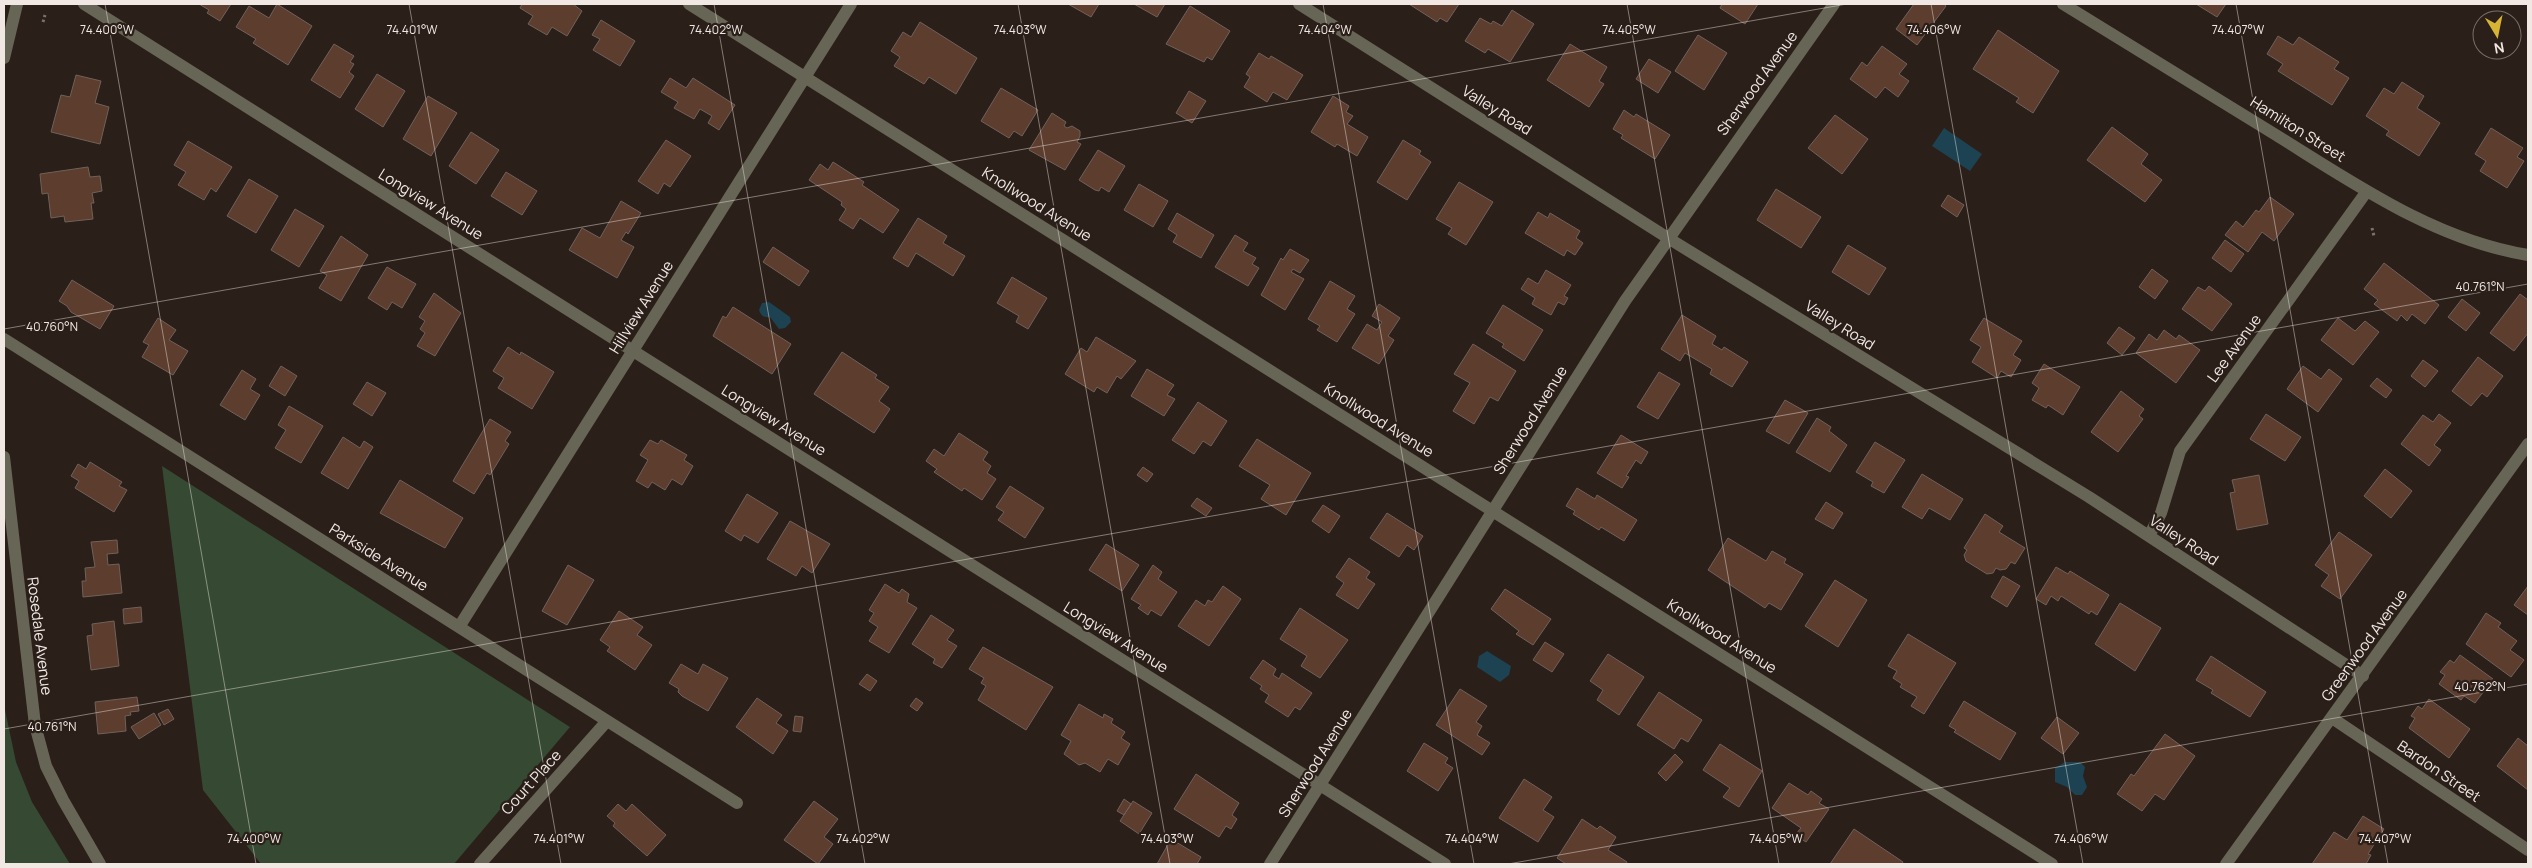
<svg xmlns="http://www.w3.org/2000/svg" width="2532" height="868" font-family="Manrope,sans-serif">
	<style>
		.green { fill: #364932 }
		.water { fill: #1d4252 }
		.building { fill: #5d3d2e; stroke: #70615a }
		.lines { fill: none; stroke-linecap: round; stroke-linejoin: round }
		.path { stroke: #7c716c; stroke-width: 3; stroke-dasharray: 2.5 2.5; stroke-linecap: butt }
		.minor { stroke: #676556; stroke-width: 12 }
		.tertiary { stroke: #676556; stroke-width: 12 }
		.ticks { fill: none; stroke: #f1e8e4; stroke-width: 1; stroke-opacity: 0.45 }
		.labels { text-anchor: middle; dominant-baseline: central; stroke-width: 4.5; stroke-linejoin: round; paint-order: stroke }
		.street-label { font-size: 15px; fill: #f1e8e4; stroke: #2b1f19 }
		.ticks-label { font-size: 12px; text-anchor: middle; fill: #f1e8e4; stroke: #2b1f19; stroke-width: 4.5; stroke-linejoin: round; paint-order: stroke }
	</style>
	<rect width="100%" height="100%" fill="#2b1f19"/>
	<path class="green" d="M162 466 570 727 454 864H261L203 790Z
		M4 705 16 762 32 802 70 864H4Z"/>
	<path class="water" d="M1944 128 1982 154 1970 171 1932 146Z
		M769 302 790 317 791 322 785 328 779 329 770 317C764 318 761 316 759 310L762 303Z
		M1487 651 1511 666 1509 675 1500 682 1477 667 1479 656Z
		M2065 762H2080L2085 767 2083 776 2087 787 2082 795H2075L2067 787 2055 782V768Z"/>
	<path class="building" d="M199 4H231L220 21 207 13 209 10Z
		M277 4 312 26 288 65 253 43 256 39 236 27 249 6 269 18Z
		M522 4H573L582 11 567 36 552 27 547 35 528 24 533 16 520 8Z
		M1068 4H1099L1091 17Z
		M1134 4H1165L1157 17Z
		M1409 4H1459L1447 22 1440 18 1437 22Z
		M1722 4H1758L1745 24 1720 8Z
		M1914 4H1944L1946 6 1917 45 1896 29Z
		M2196 4H2226L2217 17Z
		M1190 6 1230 31 1212 60 1207 57 1204 62 1166 44Z
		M1512 10 1534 24 1510 62 1488 49 1485 53 1465 41 1480 18 1491 24 1493 21 1502 26Z
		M601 20 635 41 620 66 593 50 600 39 592 35Z
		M920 22 977 58 956 94 929 77 924 84 894 66 900 57 891 51 903 32 911 37Z
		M1998 30 2059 71 2033 113 2016 102 2019 98 1973 69Z
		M1698 35 1727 53 1704 90 1675 71Z
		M2278 36 2293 45 2299 37 2339 62 2334 69 2349 78 2332 105 2278 71 2283 64 2267 54Z
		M334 44 354 56 350 62 354 64 349 72 354 76 340 98 311 80Z
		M1570 44 1607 67 1599 81 1604 84 1589 107 1547 80Z
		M1882 46 1907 64 1899 74 1909 81 1898 97 1885 87 1876 98 1850 79 1862 62 1867 66Z
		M1259 53 1269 59 1271 56 1303 75 1287 100 1273 92 1267 102 1244 87 1250 77 1246 74Z
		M1649 59 1671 72 1658 93 1636 79Z
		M377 74 405 91 383 127 355 109Z
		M76 75 101 81 95 103 109 107 100 144 51 132 61 95 70 97Z
		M670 78 686 88 693 78 735 105 719 130 708 123 712 116 700 109 694 119 674 108 678 102 661 92Z
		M2402 82 2424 96 2417 108 2440 123 2419 156 2386 135 2389 131 2366 116 2384 88 2394 94Z
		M1001 88 1038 110 1022 136 1014 131 1009 138 981 121Z
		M1189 91 1206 101 1192 123 1176 113Z
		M428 96 457 113 431 156 403 139Z
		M1333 96 1349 106 1346 112 1353 116 1347 124 1368 137 1357 156 1337 144 1335 147 1311 132Z
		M1624 110 1634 117 1636 114 1670 135 1655 159 1621 138 1623 135 1613 129Z
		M1052 113 1066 122 1064 126 1067 128 1072 126 1080 131V136L1077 142 1081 144 1065 170 1029 150Z
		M1835 115 1868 139 1842 174 1808 148Z
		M2112 127 2148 154 2141 164 2162 180 2145 202 2087 160Z
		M2491 128 2523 148 2517 157 2524 161 2507 188 2480 171 2486 161 2475 154Z
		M471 132 499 150 476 184 449 166Z
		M666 140 691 156 670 187 664 183 658 194 638 181Z
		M1403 140 1421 151 1419 154 1431 162 1407 200 1377 182Z
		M188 141 232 167 216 192 211 188 204 200 178 185 186 172 174 165Z
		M1098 150 1125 166 1109 192 1101 187 1099 191 1095 190 1079 180Z
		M833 162 864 182 862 185 899 210 883 233 860 218 853 229 839 220 846 209 841 205 842 202 809 180 820 164 828 170Z
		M88 167 90 177 100 176 102 191 92 193 94 203H91L93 219 65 222 64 216 51 218 48 193 42 194 40 174Z
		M506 172 537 191 522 215 491 196Z
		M249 179 278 196 256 233 227 216Z
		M1459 182 1493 202 1466 245 1448 234 1452 228 1436 219Z
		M1139 184 1168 201 1153 227 1124 210Z
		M1776 189 1821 217 1801 248 1757 220Z
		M1948 195 1964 205 1957 217 1941 206Z
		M2270 197 2294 214 2274 241 2262 232 2248 252 2225 235 2236 221 2243 227 2256 210 2259 212Z
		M621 201 641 213 628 234 626 232 621 240 634 247 617 278 569 250 582 228 600 238Z
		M295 209 324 226 299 267 271 250Z
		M1538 212 1548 218 1550 213 1580 231 1576 238 1583 243 1575 255 1567 250 1564 256 1525 233Z
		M1177 213 1214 235 1201 258 1173 242 1177 235 1168 229Z
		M918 218 947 236 943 243 965 256 953 276 916 253 908 267 893 258Z
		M1235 235 1248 243 1243 251 1256 258 1252 264 1259 268 1248 286 1215 267Z
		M341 236 368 255 341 301 319 288 327 275 320 271Z
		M2225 240 2244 254 2231 272 2212 258Z
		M1848 245 1886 268 1869 295 1832 272Z
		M773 247 809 271 799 286 763 262Z
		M1290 249 1309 260 1300 273 1293 269 1291 272 1304 279 1285 310 1261 295 1281 258 1283 260Z
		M2384 263 2439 305 2425 324 2412 314 2407 321 2401 315 2397 321 2374 304 2378 300 2364 289Z
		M387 267 416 284 402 308 392 302 387 310 368 298Z
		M2152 269 2168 281 2155 299 2139 287Z
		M1546 270 1571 285 1564 296 1568 298 1564 305 1558 302 1551 315 1532 304 1535 298 1521 289 1528 278 1538 284Z
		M1012 277 1047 298 1028 329 1016 322 1019 316 997 303Z
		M72 280 114 306 100 329 71 312 67 306 59 301Z
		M1330 281 1355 296 1347 309 1355 314 1337 342 1317 330 1320 326 1308 319Z
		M2209 286 2232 304 2212 331 2182 309 2198 287 2205 291Z
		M434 293 461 313 435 356 417 346 425 333 420 329 425 321 419 317Z
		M2520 294 2528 300V333L2514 351 2490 333Z
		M2462 299 2480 313 2466 331 2448 317Z
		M1379 304 1400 318 1388 336 1394 340 1379 364 1352 348 1367 324 1377 330 1382 322 1372 316Z
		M1503 305 1543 330 1524 361 1502 347 1504 344 1486 333Z
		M733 307 791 344 772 374 713 336 723 316 726 318Z
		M1682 315 1716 336 1712 344 1722 350 1724 347 1748 362 1732 387 1710 374 1712 369 1685 353 1680 361 1661 349Z
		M158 318 176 330 169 340 188 351 173 375 142 357 149 345 143 342Z
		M1984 318 2022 341 2013 355 2021 360 2011 377 2001 371 1997 378 1972 362 1981 347 1970 340Z
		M2338 318 2355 331 2365 321 2379 332 2353 365 2321 340Z
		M2119 327 2135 338 2122 355 2107 343Z
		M2164 330 2176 339 2179 335 2200 350 2176 383 2136 353 2149 334 2157 340Z
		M1096 337 1136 361 1121 379 1117 376 1107 393 1097 387 1094 392 1065 374 1081 348 1087 352Z
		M1473 344 1516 371 1498 401 1490 397 1474 424 1453 411 1470 383 1454 374Z
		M508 347 520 355 521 352 554 372 532 409 498 388 504 378 493 371Z
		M842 352 877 375 875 378 889 387 879 401 890 409 874 433 814 394Z
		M2478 357 2503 376 2487 397 2482 393 2471 406 2452 391Z
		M2423 360 2438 371 2425 387 2411 376Z
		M2044 364 2080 387 2063 415 2048 405 2046 408 2032 400 2039 388 2032 383Z
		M281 366 297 376 285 396 269 386Z
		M2303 366 2321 379 2329 369 2342 379 2318 412 2287 389Z
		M1147 369 1174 385 1167 395 1175 399 1164 416 1131 396Z
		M242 370 256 379 250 389 260 395 245 420 220 405Z
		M1659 372 1680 384 1658 419 1637 407Z
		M2377 378 2392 390 2386 398 2370 386Z
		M367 382 386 393 372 416 353 404Z
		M2121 391 2144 409 2139 416 2143 419 2118 452 2091 432Z
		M1785 400 1808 413 1789 444 1766 431Z
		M1198 402 1227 421 1211 446 1203 441 1194 454 1172 440Z
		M289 406 323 426 301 463 275 448 286 430 278 425Z
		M2266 414 2301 437 2285 461 2250 439Z
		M2439 414 2451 423 2434 445 2441 450 2429 466 2401 444 2423 415 2433 422Z
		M1817 418 1831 427 1829 431 1847 445 1830 472 1796 452Z
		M490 419 511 432 505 441 509 444 490 475 487 473 474 494 453 481Z
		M959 433 988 452 983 460 991 466 987 473 996 479 982 500 964 488 962 491 934 472 937 469 926 461 934 449 944 456Z
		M1621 435 1648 452 1641 464 1636 460 1626 476 1629 477 1622 488 1597 473Z
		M343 437 360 448 364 441 373 447 348 489 321 473Z
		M1257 439 1311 473 1286 515 1261 499 1270 485 1239 466Z
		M650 440 658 444 661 440 687 455 684 460 693 466 682 485 672 479 665 490 652 482 648 488 636 481 648 460 640 455Z
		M1875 442 1905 460 1884 493 1871 486 1873 482 1856 472Z
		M90 462 122 482 119 486 127 490 114 512 75 488 79 481 71 476 78 464 86 469Z
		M1143 467 1153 474 1147 482 1137 475Z
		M2385 469 2412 491 2391 518 2364 496Z
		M1922 474 1963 499 1950 520 1929 508 1922 519 1902 507Z
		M2259 475 2268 524 2237 530 2230 493 2235 492 2232 480Z
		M400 480 463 518 445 548 380 513Z
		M1010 486 1044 508 1025 538 998 520 1004 512 996 507Z
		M1577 488 1595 499 1597 495 1637 520 1624 541 1601 527 1599 530 1573 514 1575 511 1566 506Z
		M747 494 778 513 758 543 744 535 741 541 725 531Z
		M1197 498 1212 508 1206 516 1191 506Z
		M1826 502 1843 513 1833 529 1815 519Z
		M1323 505 1340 516 1329 533 1312 521Z
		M1387 513 1423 536 1414 550 1407 545 1399 557 1370 538Z
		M1985 514 2003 526 1999 532 2025 548 2015 564 2011 562 2006 569 2000 570 1996 568 1993 573 1987 574 1966 561 1964 555 1967 550 1964 548Z
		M790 521 830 544 812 573 802 566 796 576 767 559Z
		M2339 532 2372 555 2340 599 2321 586 2329 575 2315 565Z
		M1728 538 1766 561 1772 551 1786 559 1784 563 1803 574 1781 610 1769 603 1765 608 1708 570Z
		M117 540 118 553 107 554 108 565 119 564 122 593 83 597 82 581H86L85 568 95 567 91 542Z
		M1106 544 1139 565 1122 591 1089 570Z
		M1349 558 1370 572 1366 578 1375 584 1358 609 1336 595 1344 583 1336 577Z
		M568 565 594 580 567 625 542 611Z
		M1153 565 1162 572 1158 579 1177 592 1161 616 1151 610 1148 615 1138 608 1141 605 1131 599Z
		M2056 567 2068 574 2070 571 2109 595 2097 615 2091 611 2089 614 2061 596 2058 601 2051 596 2046 605 2036 599Z
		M2003 576 2020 586 2007 607 1991 597Z
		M1835 580 1867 600 1838 647 1805 626Z
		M885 584 899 593 902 589 909 594 907 602 917 608 889 653 869 641 878 627 869 621 874 613 869 610Z
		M1223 586 1241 599 1209 646 1178 626 1196 600 1205 606 1208 600 1212 602Z
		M2528 586V615L2514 605Z
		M1505 589 1551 619 1533 645 1516 634 1519 631 1491 609Z
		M2120 603 2161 628 2135 671 2095 644Z
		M141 607 142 622 124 624 123 609Z
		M1300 608 1348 640 1320 678 1301 666 1307 656 1280 639Z
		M619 611 643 627 637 635 652 645 635 670 607 651 610 647 600 640Z
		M2486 613 2501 623 2498 627 2517 641 2510 650 2524 660 2511 677 2466 644Z
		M931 615 954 630 947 640 957 646 942 668 933 663 935 659 912 644Z
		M114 621 119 666 91 670 87 636 93 635 92 624Z
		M1908 634 1956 663 1924 714 1911 706 1917 697 1900 687 1902 684 1893 678 1897 671 1888 666Z
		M1545 642 1564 654 1552 672 1533 660Z
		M983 647 1053 687 1026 730 978 700 986 686 981 683 984 678 969 669Z
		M1608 654 1644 677 1619 715 1597 700 1603 690 1590 681Z
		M2460 655 2493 679 2475 703 2464 696 2461 700 2439 684 2445 675 2440 672 2450 660 2454 663Z
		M2211 656 2266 692 2250 717 2211 693 2213 690 2196 680Z
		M1263 660 1276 669 1273 675 1279 679 1282 673 1312 693 1300 710 1295 707 1288 717 1265 702 1269 695 1260 689 1262 686 1250 678Z
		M681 664 698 674 703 664 728 678 708 711 682 696 678 692 679 689 669 683Z
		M867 674 877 681 870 691 859 684Z
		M1460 689 1487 706 1476 722 1482 726 1477 735 1490 743 1482 755 1436 725Z
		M1659 692 1702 720 1688 742 1681 738 1674 749 1637 725Z
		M137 697 139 711 130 712 131 715 125 716 126 731 98 734 95 702Z
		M757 698 782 715 776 723 788 731 773 754 736 727Z
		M916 698 923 703 917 711 910 706Z
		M2429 699 2470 729 2449 758 2409 728 2415 718 2411 716 2418 706 2422 709Z
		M1964 701 2016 733 2000 760 1954 732 1956 730 1949 726Z
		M1079 704 1103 718 1104 714 1113 719 1111 723 1125 732 1121 738 1130 744 1118 765 1108 759 1100 772 1085 763 1079 765 1064 754 1071 741 1061 735Z
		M168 709 174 719 164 725 158 714Z
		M154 713 161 725 139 739 131 727Z
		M795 716 803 717 801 732 793 731Z
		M2057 717 2079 733 2063 754 2041 738Z
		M2165 734 2195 756 2164 800 2155 794 2142 811 2117 794 2131 774 2134 776Z
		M2518 738 2528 746V790L2497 766Z
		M1424 743 1448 758 1445 763 1453 768 1438 791 1407 771Z
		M1720 744 1762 771 1739 807 1723 797 1730 788 1703 770Z
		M1675 754 1683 762 1666 781 1658 773Z
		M1196 774 1239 803 1232 815 1237 819 1231 829 1226 826 1219 837 1174 809Z
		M1524 779 1552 797 1543 810 1554 817 1538 842 1499 818Z
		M1789 783 1808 795 1811 791 1822 799 1819 803 1829 809 1806 842 1795 835 1801 828 1772 808Z
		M1124 799 1131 804 1124 815 1117 811Z
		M814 801 838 819 824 837 833 844 818 864 784 840Z
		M1133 801 1152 813 1139 834 1120 821Z
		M618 804 626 811 632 804 666 835 647 856 613 826 615 823 607 816Z
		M2363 816 2384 829 2368 854 2371 855 2366 864H2312L2334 832 2347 840Z
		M1582 819 1597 829 1600 826 1616 837 1608 850 1627 862 1626 864H1566L1557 858Z
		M1854 829 1903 862 1902 864H1830Z
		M1171 839 1201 857 1197 864H1157Z"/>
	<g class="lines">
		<path class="path" d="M43 22 45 15
			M2372 228 2374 236"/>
		<path class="minor" d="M84 4 1445 864
			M689 4 2052 864
			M1299 4 1668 238 2089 497 2363 676
			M2063 4C2134 48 2205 91 2276 135 2355 184 2435 240 2528 255
			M4 339 737 803
			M2149 536 2161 513 2180 451 2367 191
			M459 627 851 4
			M2332 718 2528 850
			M480 864 607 721
			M1270 864 1625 301 1834 4"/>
		<path class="tertiary" d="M4 58 17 4
			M4 457 35 725 46 766 63 800 100 864
			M2226 864 2528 444"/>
	</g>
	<path class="ticks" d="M105 4 256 864M409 4 561 864M714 4 865 864M1018 4 1170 864M1323 4 1474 864M1627 4 1779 864M1931 4 2083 864M2236 4 2388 864M4 329 1847 4M4 729 2528 284M1508 864 2528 684"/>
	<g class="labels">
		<g class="street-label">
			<text transform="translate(1757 83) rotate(-54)">Sherwood Avenue</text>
			<text transform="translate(1497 110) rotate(32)">Valley Road</text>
			<text transform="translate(2298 129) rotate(32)">Hamilton Street</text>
			<text transform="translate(431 204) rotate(32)">Longview Avenue</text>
			<text transform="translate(1037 204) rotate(32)">Knollwood Avenue</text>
			<text transform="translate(641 307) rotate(-58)">Hillview Avenue</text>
			<text transform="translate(1840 325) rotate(32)">Valley Road</text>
			<text transform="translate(2234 348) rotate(-54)">Lee Avenue</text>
			<text transform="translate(774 420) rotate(32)">Longview Avenue</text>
			<text transform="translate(1379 420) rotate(32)">Knollwood Avenue</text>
			<text transform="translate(1530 420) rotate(-58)">Sherwood Avenue</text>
			<text transform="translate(2184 540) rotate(33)">Valley Road</text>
			<text transform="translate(379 557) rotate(32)">Parkside Avenue</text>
			<text transform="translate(40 636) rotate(83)">Rosedale Avenue</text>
			<text transform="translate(1722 636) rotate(32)">Knollwood Avenue</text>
			<text transform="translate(1116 637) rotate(32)">Longview Avenue</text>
			<text transform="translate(2364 645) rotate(-54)">Greenwood Avenue</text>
			<text transform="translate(1315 763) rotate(-58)">Sherwood Avenue</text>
			<text transform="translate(2439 771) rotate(34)">Bardon Street</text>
			<text transform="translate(531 782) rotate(-48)">Court Place</text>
		</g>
	</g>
	<g class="ticks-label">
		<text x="107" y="34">74.400°W</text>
		<text x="412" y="34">74.401°W</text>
		<text x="716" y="34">74.402°W</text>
		<text x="1020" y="34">74.403°W</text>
		<text x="1325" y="34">74.404°W</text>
		<text x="1629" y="34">74.405°W</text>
		<text x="1934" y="34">74.406°W</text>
		<text x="2238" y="34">74.407°W</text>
		<text x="2480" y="291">40.761°N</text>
		<text x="52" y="331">40.760°N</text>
		<text x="2480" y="691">40.762°N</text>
		<text x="52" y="731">40.761°N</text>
		<text x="254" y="843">74.400°W</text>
		<text x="559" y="843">74.401°W</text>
		<text x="863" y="843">74.402°W</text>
		<text x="1167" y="843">74.403°W</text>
		<text x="1472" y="843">74.404°W</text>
		<text x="1776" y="843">74.405°W</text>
		<text x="2081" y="843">74.406°W</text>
		<text x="2385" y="843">74.407°W</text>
	</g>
	<rect width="2532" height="868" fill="none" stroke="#f1e8e4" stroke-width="10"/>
	<g transform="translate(2497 35) rotate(170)"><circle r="24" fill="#2b1f19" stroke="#7a6f6a"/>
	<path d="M0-4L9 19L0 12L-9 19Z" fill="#d8b434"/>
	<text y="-8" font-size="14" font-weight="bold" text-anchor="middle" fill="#f1e8e4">N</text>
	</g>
</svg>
